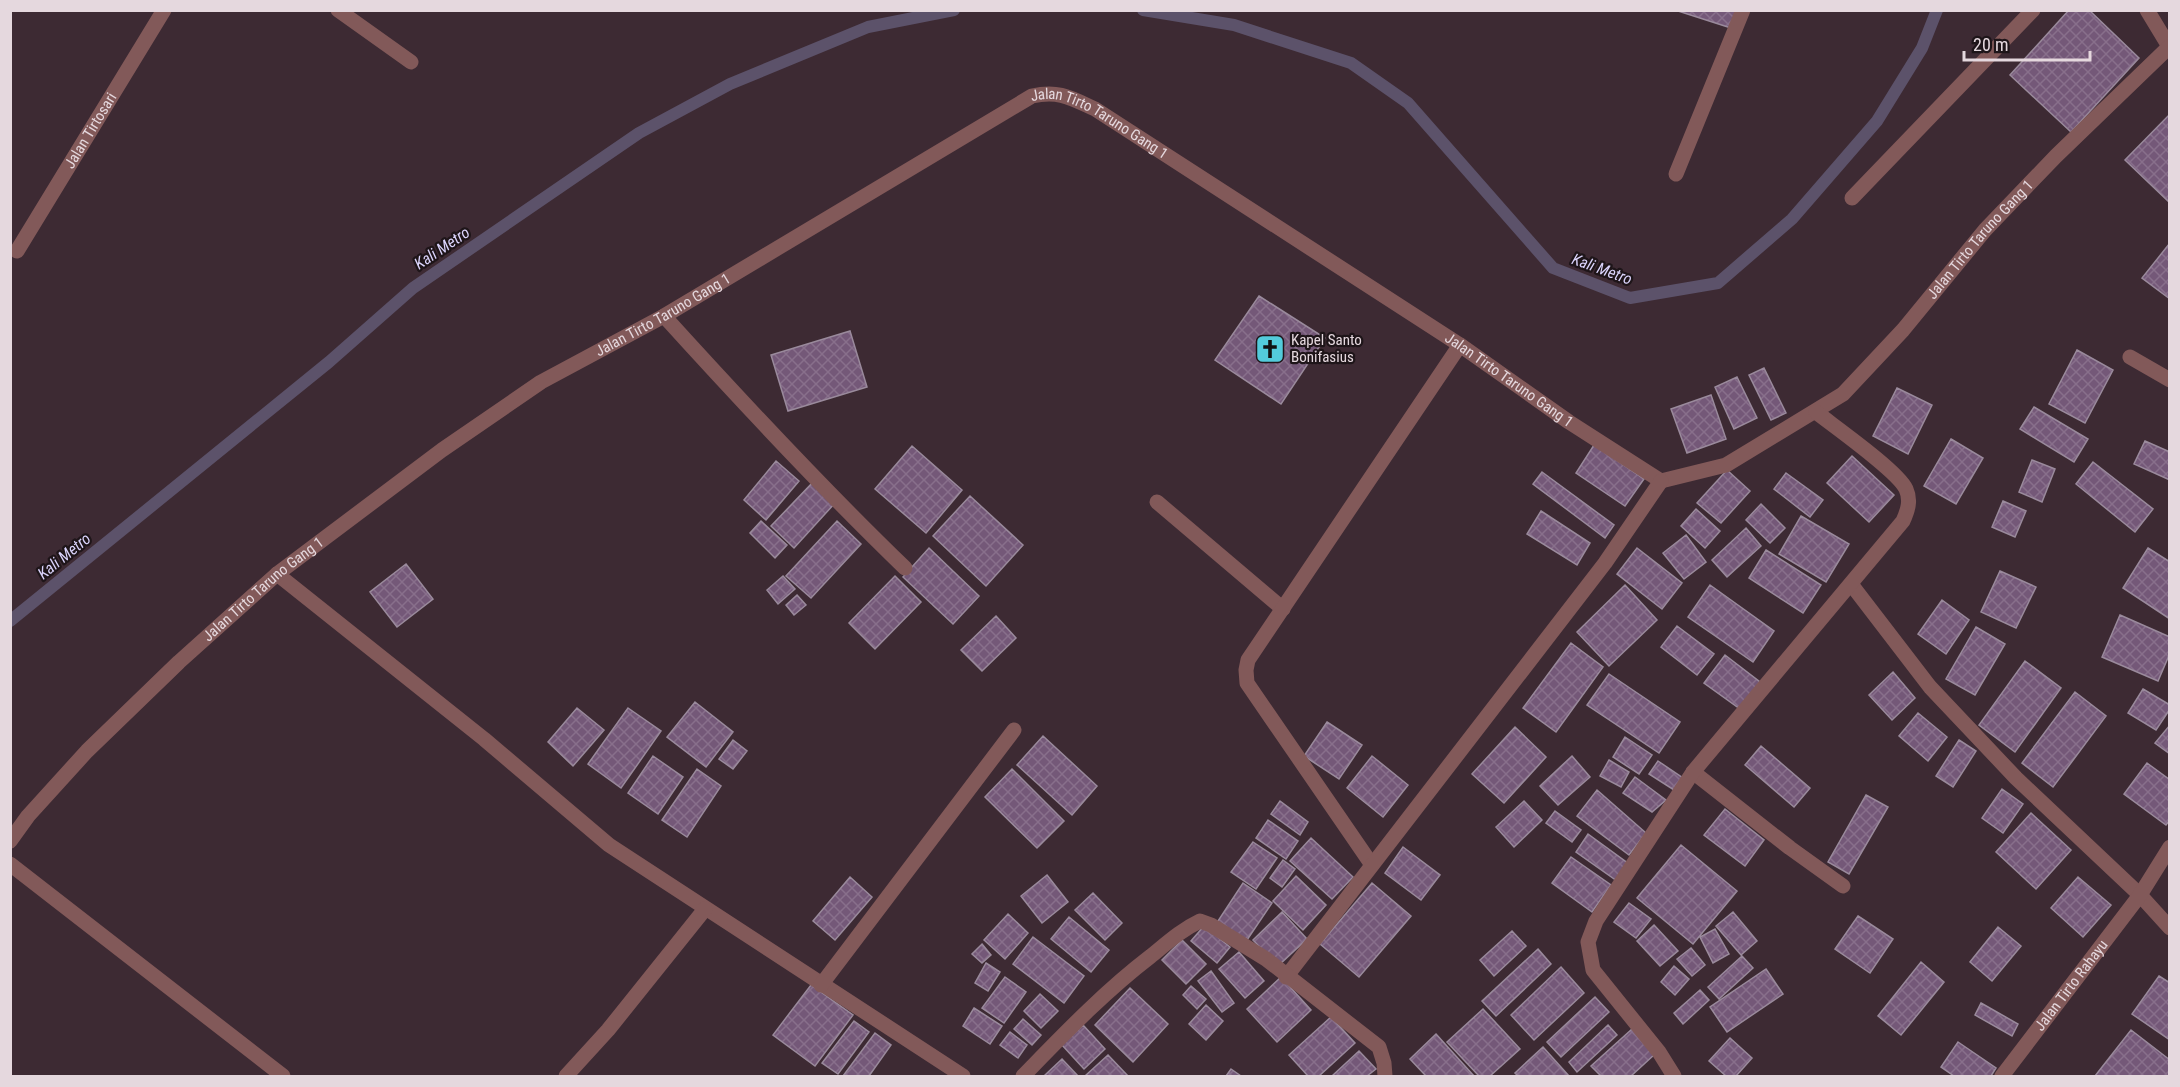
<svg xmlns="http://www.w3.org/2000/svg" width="2180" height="1087" font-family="'Roboto Condensed',sans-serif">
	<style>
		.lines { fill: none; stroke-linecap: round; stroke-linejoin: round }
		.stream { stroke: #5c526a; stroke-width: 12 }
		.building { fill: url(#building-cross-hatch); stroke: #9a8a9c; stroke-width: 1.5 }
		.minor { stroke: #825959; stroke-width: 15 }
		.labels { text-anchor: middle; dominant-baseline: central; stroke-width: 4.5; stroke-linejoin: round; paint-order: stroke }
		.street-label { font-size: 15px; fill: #e5d8de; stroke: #1e1519 }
		.poi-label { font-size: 15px; fill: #e5d8de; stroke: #1e1519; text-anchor: start }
		.water-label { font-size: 16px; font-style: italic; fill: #dbd4fc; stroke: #1e1519 }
	</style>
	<defs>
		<pattern id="building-cross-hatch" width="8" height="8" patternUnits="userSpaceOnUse" patternTransform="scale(1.5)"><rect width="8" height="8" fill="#745878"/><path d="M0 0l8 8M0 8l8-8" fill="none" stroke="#886f8b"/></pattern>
	</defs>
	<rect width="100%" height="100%" fill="#3d2a33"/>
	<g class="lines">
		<path class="stream" d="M1143 10 1234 25 1351 63 1408 103 1553 268 1630 298 1718 283 1792 219 1877 121 1922 48 1937 10
			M10 621 329 362 413 288 639 133 730 84 868 27 954 10"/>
	</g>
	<path class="building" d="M1675 10H1736L1731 28Z
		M2069 10H2089L2139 58 2071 132 2010 75Z
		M2170 114V203L2125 160Z
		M2170 243V299L2142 278Z
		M1259 296 1325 338 1281 404 1215 360Z
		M850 331 867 387 788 411 771 355Z
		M2077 350 2113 370 2085 423 2049 404Z
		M1764 368 1786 413 1771 420 1749 375Z
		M1737 377 1757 418 1734 429 1715 387Z
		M1897 388 1932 405 1908 454 1873 436Z
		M1711 395 1726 439 1687 453 1671 409Z
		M2034 407 2088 439 2074 462 2020 429Z
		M1951 439 1983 458 1956 504 1924 486Z
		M2145 441 2170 452V480L2134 464Z
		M1594 445 1644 479 1625 506 1576 473Z
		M912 446 962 490 926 533 875 489Z
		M1852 456 1894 495 1869 522 1827 483Z
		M2032 460 2055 469 2042 502 2019 492Z
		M776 461 799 481 766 520 744 500Z
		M2093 462 2153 509 2135 532 2076 484Z
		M1727 470 1750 491 1721 523 1697 503Z
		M1542 472 1614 525 1605 538 1533 484Z
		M1786 473 1823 500 1810 517 1774 489Z
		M813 482 835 503 794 548 771 526Z
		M970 496 1023 545 986 586 933 536Z
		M2003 501 2026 511 2015 537 1992 527Z
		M1761 504 1785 528 1770 543 1746 520Z
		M1696 509 1720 531 1705 548 1681 526Z
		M1541 511 1590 543 1577 565 1527 534Z
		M1801 516 1849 544 1826 582 1779 554Z
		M761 521 787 545 775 558 750 533Z
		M837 521 861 544 811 598 786 576Z
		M1746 528 1761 546 1727 577 1712 560Z
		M1686 535 1706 562 1684 579 1663 553Z
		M929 548 979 596 953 624 903 577Z
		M1637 548 1682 583 1662 609 1617 574Z
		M2148 548 2170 562V619L2123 588Z
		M1766 550 1821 585 1803 613 1749 578Z
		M406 564 433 599 397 627 370 592Z
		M2000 571 2036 587 2016 628 1981 612Z
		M783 576 795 589 778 604 767 590Z
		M895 576 921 602 875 649 849 623Z
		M1625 585 1657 620 1609 666 1577 632Z
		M1710 585 1774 631 1753 662 1688 617Z
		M797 595 806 605 794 615 786 605Z
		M1942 600 1969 620 1946 654 1918 634Z
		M2120 615 2170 637V653L2158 681 2102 657Z
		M996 616 1016 638 982 671 961 650Z
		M1677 626 1714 654 1697 675 1661 647Z
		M1976 627 2005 644 1975 695 1946 679Z
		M1571 643 1603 667 1556 732 1523 708Z
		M1725 655 1760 682 1740 709 1704 683Z
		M2025 661 2061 688 2015 752 1979 725Z
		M1893 672 1915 698 1892 720 1869 695Z
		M1609 674 1680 722 1659 753 1587 705Z
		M2143 689 2170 705V709L2156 730 2128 713Z
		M2075 692 2106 716 2053 787 2022 763Z
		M695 702 733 732 706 767 667 737Z
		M577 708 604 730 573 766 548 742Z
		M628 708 661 731 621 788 588 764Z
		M1918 713 1947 737 1928 761 1899 736Z
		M1327 722 1362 745 1339 779 1304 756Z
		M2170 725V754L2155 743Z
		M1515 727 1546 757 1504 803 1472 774Z
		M1043 736 1097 786 1072 815 1017 765Z
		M1625 737 1652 755 1639 774 1613 757Z
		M733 740 747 751 733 769 719 759Z
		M1959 740 1976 751 1953 787 1936 776Z
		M1761 746 1810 788 1794 807 1745 765Z
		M653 756 683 777 658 814 628 793Z
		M1372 756 1408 785 1383 817 1347 788Z
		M1572 756 1590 777 1558 805 1540 786Z
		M1609 760 1629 772 1621 787 1600 776Z
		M1658 761 1683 778 1674 790 1649 774Z
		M2147 763 2170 780V820L2166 825 2124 794Z
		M697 769 721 786 687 837 662 820Z
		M1012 769 1064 821 1037 848 985 797Z
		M1635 777 1666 800 1652 812 1623 793Z
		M2002 789 2023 804 2003 833 1982 818Z
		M1597 790 1646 833 1629 855 1577 816Z
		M1866 795 1888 807 1849 874 1828 862Z
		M1280 801 1308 822 1300 835 1271 814Z
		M1524 801 1542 820 1514 847 1496 827Z
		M1725 809 1764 840 1745 866 1704 835Z
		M1555 811 1581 830 1572 842 1546 823Z
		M2031 813 2071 850 2036 889 1996 852Z
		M1268 820 1298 841 1286 859 1256 838Z
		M1588 834 1629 864 1617 881 1576 852Z
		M1311 838 1353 877 1332 899 1290 861Z
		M1253 842 1277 858 1256 889 1231 872Z
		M1681 845 1737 891 1693 944 1637 898Z
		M1403 847 1440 875 1421 900 1385 873Z
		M1571 857 1611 885 1592 912 1552 883Z
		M1283 860 1295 869 1282 887 1270 878Z
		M1047 875 1068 902 1042 923 1021 896Z
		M1296 876 1326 905 1303 930 1273 901Z
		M850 877 872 897 835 940 813 921Z
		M2078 877 2111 905 2083 937 2051 908Z
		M1243 883 1272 903 1245 943 1216 924Z
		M1372 883 1411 916 1359 977 1320 944Z
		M1093 893 1122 923 1105 940 1075 910Z
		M1629 903 1651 919 1636 938 1614 922Z
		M1282 912 1307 939 1278 966 1253 940Z
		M1733 912 1757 941 1741 955 1716 926Z
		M1008 914 1028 933 1005 959 984 940Z
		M1858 916 1893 939 1870 973 1835 949Z
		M1069 917 1109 950 1091 972 1051 939Z
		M1654 925 1678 951 1660 966 1637 941Z
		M1204 926 1230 947 1217 963 1191 941Z
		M1998 927 2021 946 1992 981 1970 962Z
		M1715 929 1729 954 1713 963 1700 937Z
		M1512 931 1526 946 1494 976 1480 960Z
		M1033 937 1084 976 1064 1003 1013 964Z
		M1182 940 1206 964 1186 984 1162 960Z
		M982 944 991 955 982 963 972 954Z
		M1691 948 1705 965 1692 976 1677 959Z
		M1538 949 1551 964 1496 1016 1482 1001Z
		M1239 952 1264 981 1245 998 1219 969Z
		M1742 956 1753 968 1719 999 1708 987Z
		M1921 962 1944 982 1901 1035 1878 1016Z
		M986 963 1000 972 988 991 975 983Z
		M1674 966 1689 979 1675 995 1661 982Z
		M1561 967 1584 993 1534 1040 1511 1015Z
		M1766 969 1783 994 1727 1032 1710 1007Z
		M1211 971 1234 1003 1222 1012 1198 981Z
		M2159 976 2170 983V1040L2132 1014Z
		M1005 977 1026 992 1004 1023 982 1008Z
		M1281 977 1311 1010 1277 1042 1247 1009Z
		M811 985 853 1015 815 1066 773 1035Z
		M1191 986 1206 999 1197 1009 1183 995Z
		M1130 988 1168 1024 1133 1062 1095 1025Z
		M1700 990 1709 1000 1683 1024 1674 1013Z
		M1040 994 1058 1011 1041 1028 1024 1011Z
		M1595 997 1609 1012 1561 1057 1547 1042Z
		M1981 1003 2018 1024 2012 1036 1975 1015Z
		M1206 1005 1223 1021 1206 1040 1189 1024Z
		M974 1008 1002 1026 990 1044 963 1026Z
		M1483 1009 1520 1049 1490 1076H1479L1447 1042Z
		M1331 1017 1355 1043 1319 1076H1308L1289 1055Z
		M1023 1019 1041 1035 1032 1045 1014 1029Z
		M854 1021 869 1032 838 1074 822 1063Z
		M1083 1025 1105 1049 1084 1069 1062 1045Z
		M1608 1025 1617 1035 1577 1072 1569 1062Z
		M1632 1029 1655 1054 1631 1076H1601L1591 1066Z
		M2131 1030 2170 1060V1076H2095Z
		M1010 1032 1027 1045 1018 1058 1000 1045Z
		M875 1033 891 1045 869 1076H843Z
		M1436 1034 1474 1076H1426L1410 1059Z
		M1730 1038 1752 1058 1736 1076H1726L1709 1061Z
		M1958 1042 1996 1068 1991 1076H1954L1941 1067Z
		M1543 1047 1569 1076H1518L1515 1073Z
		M1359 1051 1376 1069 1367 1076H1332Z
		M1108 1055 1128 1076H1085Z
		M1062 1059 1078 1076H1044Z
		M1231 1069 1241 1076H1226Z"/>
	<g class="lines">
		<g class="minor">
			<path d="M338 10 411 62"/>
			<path d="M2147 10 2170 48"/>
			<path d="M1676 174 1743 10"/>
			<path d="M1852 198 2033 10"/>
			<path id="s1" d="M17 251 164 10"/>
			<path d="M664 316C742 402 821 487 905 568"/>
			<path d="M2130 357 2170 380"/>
			<path d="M1157 502 1283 609"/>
			<path d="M277 574 484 739 609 845 963 1076"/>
			<path d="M1851 584 1930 687 2016 778 2140 895 2170 928"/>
			<path d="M1693 772 1790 848 1843 886"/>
			<path id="s2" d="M10 841 28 816 87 751 179 662 277 574 442 450 541 382 664 316 1032 96C1059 90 1071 98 1095 109L1460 345 1569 422 1661 481 1726 465 1843 394 1903 330 1985 230 2056 156 2169 47"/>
			<path d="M10 864 283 1076"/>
			<path d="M1372 865 1247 683 1246 670 1248 660 1460 345"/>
			<path d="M1286 977 1605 563 1661 481"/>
			<path d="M821 985 1014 730"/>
			<path d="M566 1076 608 1030 705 909"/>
			<path d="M1023 1076C1064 1034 1104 992 1151 956 1167 943 1181 930 1200 921L1211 925 1266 959 1379 1047 1384 1063 1385 1076"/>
			<path d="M1674 1076 1659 1052 1593 970 1588 942 1596 921 1693 772 1903 521C1908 510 1911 500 1906 489 1898 471 1835 427 1816 412"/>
			<path id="s3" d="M2002 1076 2140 895 2170 847"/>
		</g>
	</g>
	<defs>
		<g id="church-square" transform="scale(1.5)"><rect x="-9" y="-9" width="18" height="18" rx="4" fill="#53cbdb" stroke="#1e1519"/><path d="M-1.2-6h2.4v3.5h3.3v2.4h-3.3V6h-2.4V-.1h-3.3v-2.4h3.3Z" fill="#111"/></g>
	</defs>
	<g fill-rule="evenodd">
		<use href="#church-square" x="1270" y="349"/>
	</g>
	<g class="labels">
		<g class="street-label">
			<text stroke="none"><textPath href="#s2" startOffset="1348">Jalan Tirto Taruno Gang 1</textPath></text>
			<text stroke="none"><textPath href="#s1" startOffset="141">Jalan Tirtosari</textPath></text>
			<text stroke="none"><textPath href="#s2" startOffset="2427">Jalan Tirto Taruno Gang 1</textPath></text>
			<text stroke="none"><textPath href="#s2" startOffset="844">Jalan Tirto Taruno Gang 1</textPath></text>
			<text stroke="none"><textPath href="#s2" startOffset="1834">Jalan Tirto Taruno Gang 1</textPath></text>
			<text stroke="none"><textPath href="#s2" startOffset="358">Jalan Tirto Taruno Gang 1</textPath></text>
			<text stroke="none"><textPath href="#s3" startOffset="114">Jalan Tirto Rahayu</textPath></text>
		</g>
		<g class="poi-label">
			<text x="1291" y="340">Kapel Santo<tspan x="1291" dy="17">Bonifasius</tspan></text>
		</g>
		<g class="water-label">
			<text transform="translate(442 248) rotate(-34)">Kali Metro</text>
			<text transform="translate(1602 269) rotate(20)">Kali Metro</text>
			<text transform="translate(64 556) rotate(-39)">Kali Metro</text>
		</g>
	</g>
	<rect width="2180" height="1087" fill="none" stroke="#e5d8de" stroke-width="24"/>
	<path d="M1964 51v9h126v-9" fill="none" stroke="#e5d8de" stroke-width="3"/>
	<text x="1973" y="51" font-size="18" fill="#e5d8de" stroke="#1e1519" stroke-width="4.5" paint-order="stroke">20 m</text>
</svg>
